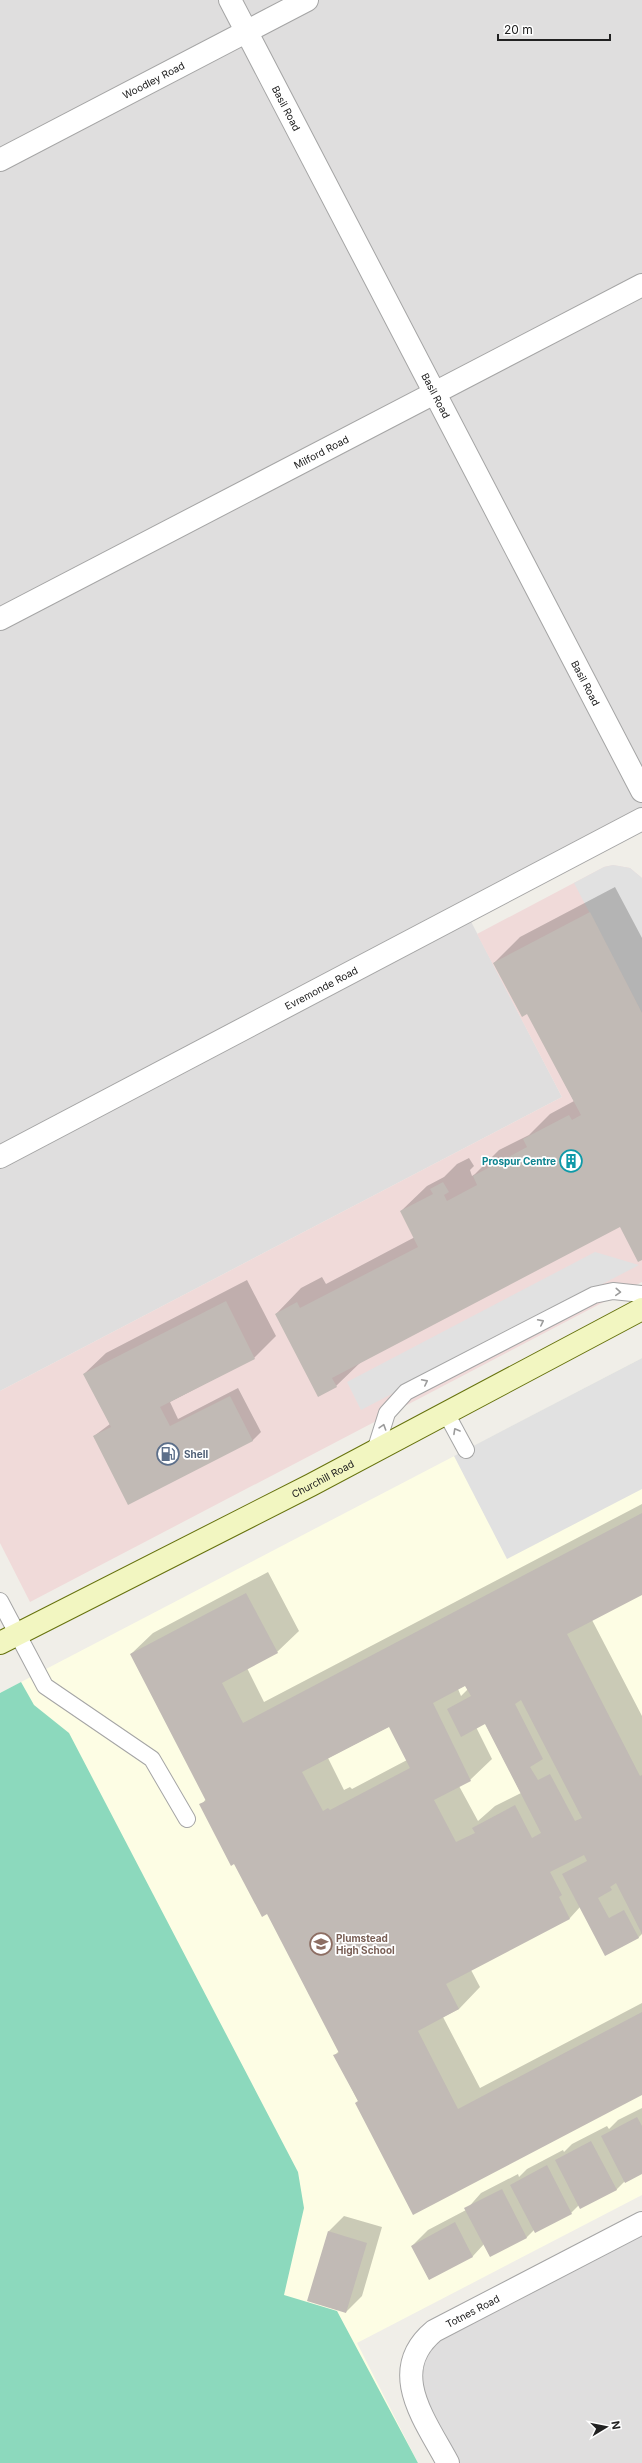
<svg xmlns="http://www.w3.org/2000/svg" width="642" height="2463" font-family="Inter,sans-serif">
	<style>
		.residential { fill: #dfdede }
		.commercial { fill: #f0dad9 }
		.education { fill: #fdfde4 }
		.pitch { fill: #8cd9bd }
		.parking { fill: #e1e1e1 }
		.shadow { fill: #0003; fill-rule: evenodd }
		.building { fill: #c1bab5; fill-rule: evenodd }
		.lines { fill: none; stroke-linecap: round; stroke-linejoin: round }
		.lane-casing { stroke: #a5a5a5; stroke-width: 18 }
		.street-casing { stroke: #a5a5a5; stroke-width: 24 }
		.secondary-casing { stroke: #66720d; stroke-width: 24 }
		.lane { stroke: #fff; stroke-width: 16 }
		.street { stroke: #fff; stroke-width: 22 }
		.secondary { stroke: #f2f6c1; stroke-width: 22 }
		.oneway { stroke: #9b9b9b }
		.labels { text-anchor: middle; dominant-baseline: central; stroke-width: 3.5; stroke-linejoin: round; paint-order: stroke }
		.street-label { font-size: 10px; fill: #212121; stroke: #fff }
		.culture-label { font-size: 10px; font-weight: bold; fill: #0d838f; stroke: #fff; text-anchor: end }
		.service-label { font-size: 10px; font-weight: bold; fill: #4e5e75; stroke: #fff; text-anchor: start }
		.education-label { font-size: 10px; font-weight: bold; fill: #785e54; stroke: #fff; text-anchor: start }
	</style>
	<rect width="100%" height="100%" fill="#f0eee8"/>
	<path class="residential" d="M0 0H642V817L465 910 562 1097 0 1391Z
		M642 2220V2463H445L415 2403 421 2339Z"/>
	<path class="commercial" d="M613 865 630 868 642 878V1282L30 1602 0 1543V1391L562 1097 477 934 604 867Z"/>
	<path class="education" d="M642 1358V2195L357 2343 418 2463H0V1693Z"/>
	<path class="pitch" d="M21 1682 34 1705 69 1733 298 2172 304 2208 284 2295 337 2311 418 2463H0V1693Z"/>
	<path class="parking" d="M613 865 630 868 642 878V1013L574 883 604 867Z
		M595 1252 639 1265 361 1410 347 1382Z
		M642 1358V1489L507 1559 454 1456Z"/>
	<path class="shadow" d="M615 887 642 938V1259L620 1226 362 1361 336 1386 276 1314 301 1288 322 1277 326 1284 415 1237 401 1211 427 1186 444 1177 457 1164 469 1158 474 1166 470 1170 472 1176 475 1174 499 1150 529 1135 550 1114 574 1101 528 1012 494 963 520 937Z
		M247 1280 276 1336 254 1358 170 1402 178 1419 238 1388 261 1432 252 1441 94 1436 110 1424 84 1374 106 1353Z
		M642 1504V1594L592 1620 642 1716V1934L638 1938 580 1907 570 1918 471 1970 480 1987 459 2009 443 2017 480 2088 642 2003V2093L414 2213 335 2055 339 2051 268 1913 234 1863 201 1805 206 1799 131 1654 153 1633 268 1572 299 1631 277 1652 247 1668 264 1702ZM466 1685 468 1689 461 1696 458 1689ZM485 1723 521 1793 495 1806 478 1821 459 1786 470 1780 492 1759 476 1727ZM390 1726 407 1760 352 1789 350 1787 344 1790 328 1758Z
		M642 2108V2173L625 2181 616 2190 579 2205 571 2213 534 2230 527 2237 490 2256 484 2244 473 2256 429 2279 412 2246 428 2230 466 2210 481 2193 518 2174 519 2177 527 2169 563 2150 564 2152 572 2144 607 2126 609 2129 618 2120Z
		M344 2216 382 2227 362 2296 346 2312 329 2231Z"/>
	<path class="building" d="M590 912 642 1013V1260L638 1262 620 1227 332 1378 337 1387 318 1397 275 1314 297 1302 300 1308 418 1247 400 1211 433 1194 430 1189 443 1182 449 1192 444 1195 447 1201 477 1185 473 1176 527 1147 523 1139 569 1115 572 1120 581 1115 527 1014 522 1017 493 963Z
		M226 1301 255 1359 160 1407 170 1426 230 1396 253 1441 128 1505 93 1436 111 1427 83 1374Z
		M642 1513V1595L567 1634 640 1776 642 1775V1934L616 1883 610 1887 612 1890 598 1898 609 1918 624 1910 639 1938 605 1956 562 1874 587 1861 584 1855 550 1872 562 1895 559 1897 570 1919 446 1984 459 2009 418 2031 458 2109 642 2012V2095L413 2215 355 2103 358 2101 333 2055 339 2053 267 1914 262 1917 234 1864 231 1866 199 1804 206 1801 130 1654 246 1593 278 1653 222 1683 243 1723ZM465 1686 471 1696 447 1709 461 1737 485 1724 541 1833 532 1838 515 1805 472 1828 475 1833 456 1842 434 1800 471 1781 433 1703ZM521 1700 582 1818 575 1821 550 1774 538 1780 530 1767 543 1759 515 1704ZM389 1727 410 1768 330 1810 328 1808 323 1811 302 1772Z
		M637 2117 642 2126V2174L625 2183 601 2136Z
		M591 2141 617 2190 580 2209 555 2160Z
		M547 2165 572 2214 535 2233 510 2185Z
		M502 2189 527 2238 490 2257 464 2208Z
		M455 2222 473 2257 429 2280 411 2246Z
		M328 2231 367 2243 346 2313 307 2301Z"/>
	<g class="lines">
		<g class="lane-casing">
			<path id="lane" d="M446 1413 466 1450
				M375 1451 387 1413 406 1392 594 1295 613 1291 642 1294
				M0 1601 45 1686 152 1759 187 1819"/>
		</g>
		<g class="street-casing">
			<g id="street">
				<path id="s1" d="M230 0 642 791"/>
				<path id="s2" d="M0 160 307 0"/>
				<path id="s3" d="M0 619 642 285"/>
				<path id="s4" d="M0 1157 642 819"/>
				<path id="s5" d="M448 2463C425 2420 386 2371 434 2331L642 2223"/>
			</g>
		</g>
		<g class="secondary-casing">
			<g id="secondary">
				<path id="s6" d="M0 1643 311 1485 642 1309"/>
			</g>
		</g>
		<use href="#lane" class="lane"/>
		<use href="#street" class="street"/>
		<use href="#secondary" class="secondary"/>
	</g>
	<defs><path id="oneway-chevron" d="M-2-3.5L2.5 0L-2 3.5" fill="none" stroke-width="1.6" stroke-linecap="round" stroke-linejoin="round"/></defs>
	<g class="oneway">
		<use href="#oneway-chevron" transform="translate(618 1292) rotate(4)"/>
		<use href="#oneway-chevron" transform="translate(541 1322) rotate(-27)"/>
		<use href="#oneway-chevron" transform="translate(425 1382) rotate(-27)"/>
		<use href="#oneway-chevron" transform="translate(383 1427) rotate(-72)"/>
		<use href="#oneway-chevron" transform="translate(456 1431) rotate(-119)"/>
	</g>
	<defs>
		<g id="building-ring" transform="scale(1.15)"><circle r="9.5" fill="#fff" stroke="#0f9aa8" stroke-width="1.5"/><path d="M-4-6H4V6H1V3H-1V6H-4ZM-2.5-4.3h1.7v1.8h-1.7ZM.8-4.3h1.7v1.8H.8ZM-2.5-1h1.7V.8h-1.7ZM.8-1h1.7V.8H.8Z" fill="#0f9aa8"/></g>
		<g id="fuel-ring" transform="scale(1.15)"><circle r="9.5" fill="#fff" stroke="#5c6f8a" stroke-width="1.5"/><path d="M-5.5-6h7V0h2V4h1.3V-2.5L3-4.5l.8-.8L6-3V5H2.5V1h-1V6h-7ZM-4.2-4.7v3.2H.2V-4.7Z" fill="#5c6f8a"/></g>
		<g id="school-ring" transform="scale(1.15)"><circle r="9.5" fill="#fff" stroke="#8d6e63" stroke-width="1.5"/><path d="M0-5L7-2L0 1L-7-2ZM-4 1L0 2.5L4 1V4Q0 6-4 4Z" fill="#8d6e63"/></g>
	</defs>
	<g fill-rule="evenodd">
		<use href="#building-ring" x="571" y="1161"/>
		<use href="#fuel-ring" x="168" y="1454"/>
		<use href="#school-ring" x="321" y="1944"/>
	</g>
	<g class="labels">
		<g class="street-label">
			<text stroke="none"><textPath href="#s2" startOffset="173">Woodley Road</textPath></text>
			<text stroke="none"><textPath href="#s1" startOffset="122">Basil Road</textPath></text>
			<text stroke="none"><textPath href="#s1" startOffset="446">Basil Road</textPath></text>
			<text stroke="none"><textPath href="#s3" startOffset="362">Milford Road</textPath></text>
			<text stroke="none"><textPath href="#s1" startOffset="770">Basil Road</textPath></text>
			<text stroke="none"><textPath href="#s4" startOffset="363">Evremonde Road</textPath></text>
			<text stroke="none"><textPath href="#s6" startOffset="362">Churchill Road</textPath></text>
			<text stroke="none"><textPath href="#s5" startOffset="191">Totnes Road</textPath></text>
		</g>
		<g class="culture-label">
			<text x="556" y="1161">Prospur Centre</text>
		</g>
		<g class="service-label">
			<text x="184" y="1454">Shell</text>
		</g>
		<g class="education-label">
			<text x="336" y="1938">Plumstead<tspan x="336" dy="12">High School</tspan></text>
		</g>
	</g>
	<g transform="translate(606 2427) rotate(80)" stroke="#ffffff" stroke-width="3" paint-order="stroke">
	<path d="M0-3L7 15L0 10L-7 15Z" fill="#212121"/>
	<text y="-6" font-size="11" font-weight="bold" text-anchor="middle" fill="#212121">N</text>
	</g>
	<path d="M498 34v6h112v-6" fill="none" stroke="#212121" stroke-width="2"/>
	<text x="504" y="34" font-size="12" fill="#212121" stroke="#ffffff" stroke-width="3" paint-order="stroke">20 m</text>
</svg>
